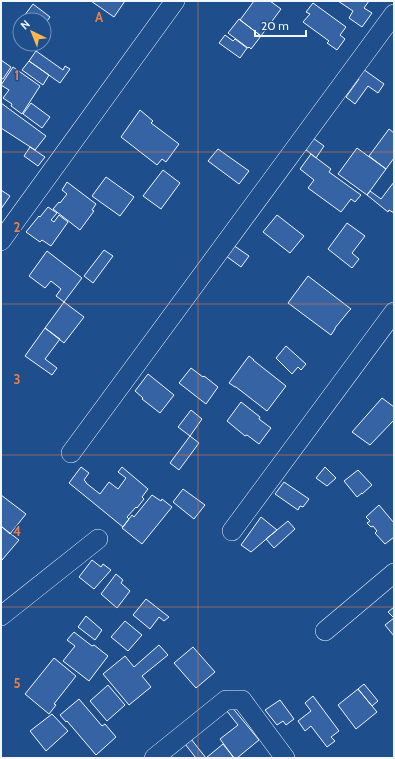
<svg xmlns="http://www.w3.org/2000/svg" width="395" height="759" font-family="Cabin,sans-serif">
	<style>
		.building { fill: #3563a3; stroke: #f2f6ff }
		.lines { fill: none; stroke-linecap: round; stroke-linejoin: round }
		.minor-casing { stroke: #f2f6ff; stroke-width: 20 }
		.minor { stroke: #1f4e8c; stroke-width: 19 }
		.grid { fill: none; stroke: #ea8049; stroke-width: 1; stroke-opacity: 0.55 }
		.grid-label { font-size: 13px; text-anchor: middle; font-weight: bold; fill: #ea8049; stroke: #1f4e8c; stroke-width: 3; stroke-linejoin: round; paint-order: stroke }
	</style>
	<rect width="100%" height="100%" fill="#1f4e8c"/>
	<path class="building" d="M91 1H125L114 17Z
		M254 1H270L281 9 261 36 240 20Z
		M338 1H369L364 8 372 13 362 27 349 18 353 11Z
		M313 3 346 27 340 35 345 39 337 50 327 43 329 41 303 22 310 14 306 12Z
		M33 4 50 17 44 25V20H21Z
		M239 19 261 36 251 49 249 47 248 48 228 33Z
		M225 35 233 41 235 39 247 48 240 58 219 43Z
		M36 51 63 70 65 66 70 69 60 83 29 61Z
		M1 60 11 67 3 79 1 78Z
		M29 61 49 75 43 85 22 70Z
		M13 67 40 86 22 114 11 106 12 104 3 98 9 90 1 85Z
		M363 69 384 84 378 93 368 86 355 104 346 97 359 79 357 77Z
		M1 103 46 136 35 150 1 128Z
		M31 103 50 117 42 128 23 114Z
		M140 110 153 121 151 123 179 144 166 162 162 159 157 165 121 137Z
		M389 129 394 133V158L386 169 369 156Z
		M313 138 324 146 316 158 305 149Z
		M30 147 45 157 38 166 24 156Z
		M357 148 386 169 367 195 338 174Z
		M218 149 249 171 239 184 208 161Z
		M311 154 331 169 329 172 361 195 355 202 351 199 341 212 308 188 314 180 300 169Z
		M163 170 180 183 161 209 143 196Z
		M106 177 134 197 120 216 92 196Z
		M67 182 96 204 92 210 94 211 80 230 53 209 59 202 60 203 67 194 62 190Z
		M394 182V213L389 210 388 212 367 195 370 191 381 199Z
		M1 190 10 196 1 209Z
		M48 207 57 213 51 220 54 222 59 215 68 222 51 246 42 240 40 242 26 232 39 216 40 217Z
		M277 215 304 236 290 253 263 232Z
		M347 223 365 236 352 253 359 259 352 268 328 249Z
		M233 245 249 256 241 267 226 256Z
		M104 250 113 256 93 283 84 276Z
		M47 251 82 278 64 302 56 296 61 289 51 281 45 288 29 276Z
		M308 276 351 309 348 312 335 328V329L331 335 288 303Z
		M64 302 84 317 64 343 45 328Z
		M45 328 60 339 45 359 57 368 52 375 25 356Z
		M286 346 306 364 301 370 298 367 292 374 276 358Z
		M249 356 254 360H253L286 386 267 411 236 387H235L229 383Z
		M191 368 203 377 204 376 218 387 206 404 179 383Z
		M148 374 174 395 160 413 142 399 143 398 135 391Z
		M382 398 394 407V420L370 445 352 432Z
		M241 402 260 417 259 419 271 428 259 444 247 435 245 436 227 421Z
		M191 410 202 419 190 436 178 427Z
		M190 436 199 443 179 470 170 463Z
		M81 467 89 473 84 480 86 482V483L100 494 109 482 118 489 126 478 118 472 122 467 148 489 142 497 144 499 137 508 136 507 127 517 129 519 123 527 69 483Z
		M325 467 336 478 327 486 316 478Z
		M358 470 372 485 362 494V493L357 497 344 481Z
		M284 482 309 499 303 507 300 506 298 510 275 494Z
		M183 489 205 505 194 519 173 502Z
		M1 495 26 514 10 534 1 526Z
		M152 495 161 501 162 499 172 507 142 544 122 528 132 515 134 517Z
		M379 505 394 523V537L385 544 375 533 377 531 373 526 371 527 367 523 370 521 366 517Z
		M261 517 277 530 251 552 241 545Z
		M288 521 295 529 274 548 266 539Z
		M2 527 19 540 2 560 1 559V529Z
		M92 560 101 567 103 564 111 570 94 589 79 577Z
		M116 574 123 580 121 583 130 591 117 608 101 594Z
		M146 599 169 617 164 621 159 617 150 629 133 615Z
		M394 607V636L385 625 394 618 388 612Z
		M86 616 102 630 95 640 78 627Z
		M125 621 142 635 128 651 111 637Z
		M74 632 92 646 94 645 108 656 89 681 63 661 75 646 67 640Z
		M159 645 168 655 142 676 151 687 129 705 103 674 125 656 134 667Z
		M193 647 215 672 196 688 174 663Z
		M54 658 76 676 54 704 56 705 49 714 25 694Z
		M364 684 378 701 372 706 358 689Z
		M108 685 125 705 107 721 90 701Z
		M358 689 377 712 356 729 338 705Z
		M313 696 339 731 331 737 335 741 327 747 311 726 305 731 298 721 311 711 305 703Z
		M79 699 102 726 105 724 116 737 96 755 67 721 66 722 60 715Z
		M280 700 294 719 286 725 283 721 277 725 265 710Z
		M231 706 259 740 237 758H234L220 739 238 725 226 710Z
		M52 714 68 731 46 751 30 731Z
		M191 739 206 758H196L185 744Z
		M223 744 234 758H206Z"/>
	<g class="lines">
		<g class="minor-casing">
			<path id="minor" d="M1 241 175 1
				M71 453 394 14
				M232 531 394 312
				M1 616 98 539
				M325 631 394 573
				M154 758 226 700H242L285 758"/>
		</g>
		<use href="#minor" class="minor"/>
	</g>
	<path class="grid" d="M198 1V758M1 152H394M1 304H394M1 455H394M1 607H394"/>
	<g class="grid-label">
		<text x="99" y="22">A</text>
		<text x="17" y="80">1</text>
		<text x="17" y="232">2</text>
		<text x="17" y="384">3</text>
		<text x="17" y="536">4</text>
		<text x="17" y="688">5</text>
	</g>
	<rect width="395" height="759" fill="none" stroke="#f2f6ff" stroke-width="4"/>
	<g transform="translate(32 32) rotate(317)"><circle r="19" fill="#1f4e8c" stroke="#7391ba"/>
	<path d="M0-3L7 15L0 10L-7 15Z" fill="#ffb74d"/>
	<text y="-6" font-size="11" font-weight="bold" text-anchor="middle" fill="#f2f6ff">N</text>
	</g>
	<path d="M255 30v6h51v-6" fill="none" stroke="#f2f6ff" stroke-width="2"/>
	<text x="261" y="30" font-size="12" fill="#f2f6ff" stroke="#1f4e8c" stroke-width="3" paint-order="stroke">20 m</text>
</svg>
